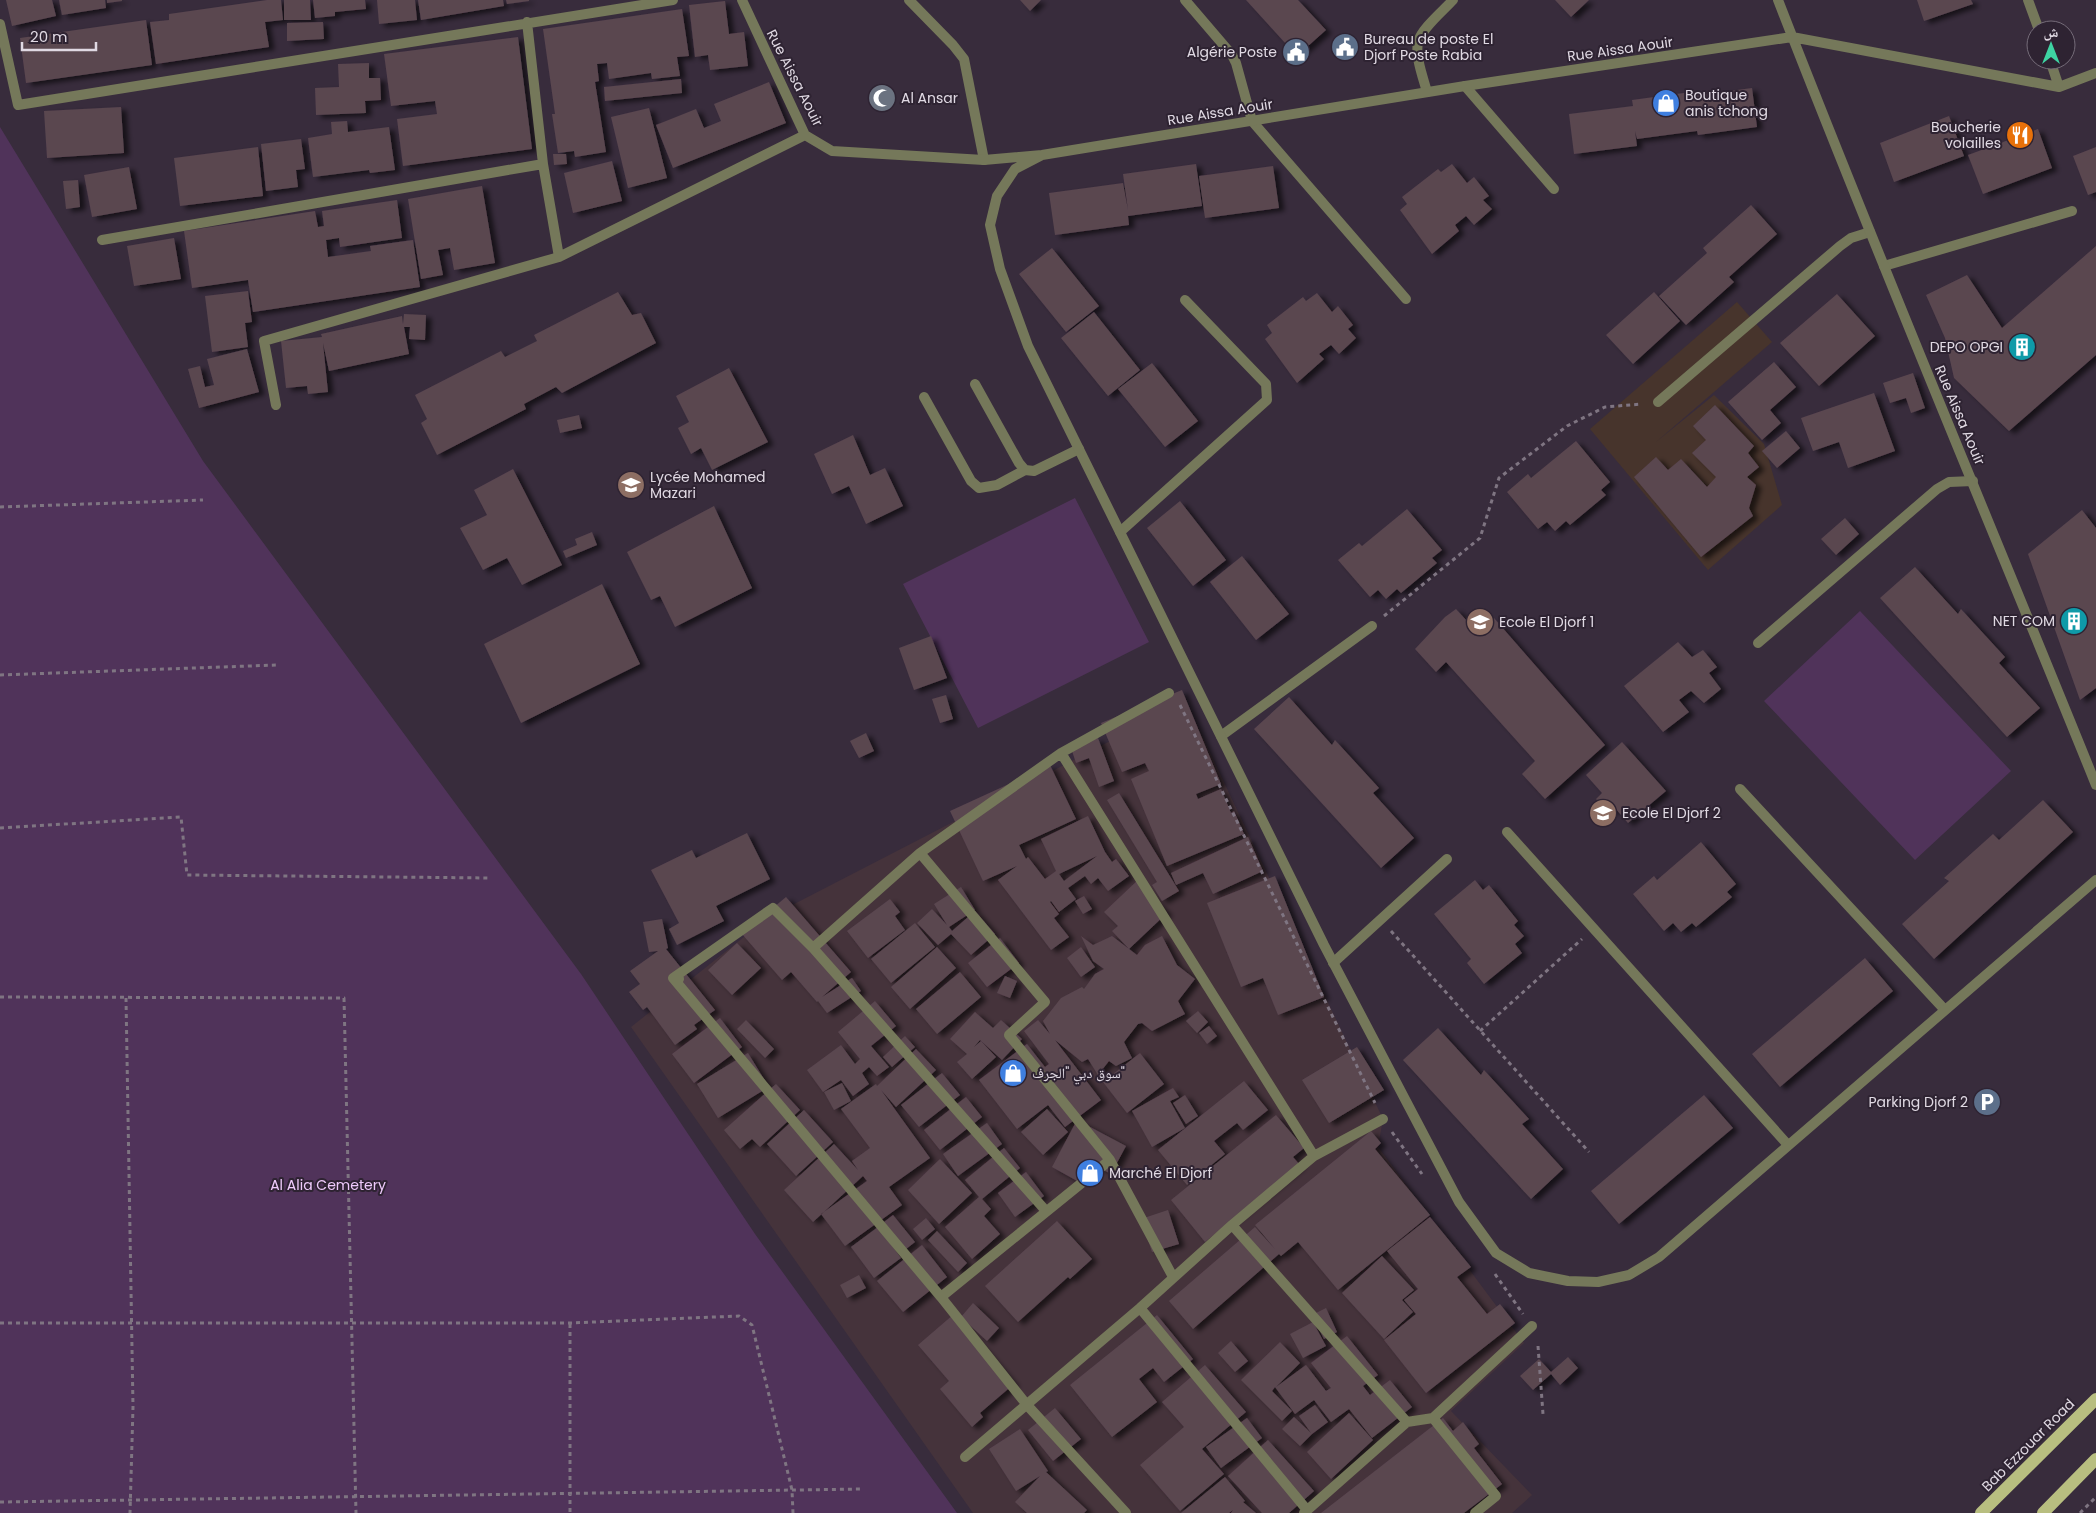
<svg xmlns="http://www.w3.org/2000/svg" width="2096" height="1513" font-family="Poppins,'Noto Naskh Arabic',sans-serif">
	<style>
		.commercial { fill: #45333b }
		.medical { fill: #47342c }
		.green { fill: #50335a }
		.building { fill: #5a4650; fill-rule: evenodd; filter: url(#shadow) }
		.lines { fill: none; stroke-linecap: round; stroke-linejoin: round }
		.path { stroke: #7f7582; stroke-width: 3; stroke-dasharray: 4 4; stroke-linecap: butt }
		.service { stroke: #75785a; stroke-width: 10 }
		.pedestrian { stroke: #75785a; stroke-width: 10 }
		.minor { stroke: #75785a; stroke-width: 10 }
		.primary { stroke: #b8be80; stroke-width: 12 }
		.labels { text-anchor: middle; dominant-baseline: central; stroke-width: 4; stroke-linejoin: round; paint-order: stroke }
		.poi-label { font-size: 14px; fill: #e0d9e3; stroke: #2e2332; text-anchor: start }
		.street-label { font-size: 14px; fill: #e0d9e3; stroke: #2e2332 }
		.park-label { font-size: 14px; fill: #eecafb; stroke: #2e2332 }
	</style>
	<defs>
		<filter id="shadow"><feDropShadow dx="5.5" dy="3" stdDeviation="2.5" flood-color="#0009"/></filter>
	</defs>
	<rect width="100%" height="100%" fill="#382c3c"/>
	<path class="commercial" d="M1186 702 1383 1119 1378 1147 1524 1343 1451 1411 1532 1495 1512 1513H973L631 1027 769 917Z"/>
	<path class="medical" d="M1737 302 1772 342 1656 442 1714 395 1764 444 1782 505 1708 570 1590 429Z"/>
	<path class="green" d="M0 127 203 461 581 974 755 1234 957 1513H0Z
		M1075 498 1149 642 978 728 903 584Z
		M1860 611 2011 771 1915 860 1764 701Z"/>
	<path class="building" d="M6 0H52L56 16 12 26Z
		M59 0H105L106 8 62 15Z
		M107 0H122V1L107 3Z
		M267 0H281L283 20 265 22 269 47 156 64 150 22 169 20V14Z
		M284 0H310L311 20H284Z
		M313 0H365L366 9 335 12V16L315 18Z
		M377 0H415L417 20 379 24Z
		M418 0H503L504 6 421 20Z
		M506 0H529V1L507 4Z
		M1020 0H1041L1030 11Z
		M1246 0H1298L1326 30 1297 56Z
		M1555 0H1589L1571 17Z
		M1917 0H1971L1973 4 1924 21Z
		M725 1 729 34 744 32 748 66 710 70 708 55 695 57 689 5Z
		M682 9 689 56 677 57 680 76 652 79 651 73 609 79 607 63 597 64 599 81 595 82 606 152 575 157 574 151 558 153 552 114H555L543 29Z
		M146 20 152 65 26 83 20 38Z
		M323 22 324 39 287 41V23Z
		M518 37 532 149 403 166 397 119 437 114 435 101 391 106 384 54Z
		M369 63V78H380L381 100 365 101 366 113 316 115 315 88 339 87 338 64Z
		M681 79 682 93 605 101 604 87Z
		M769 82 786 123 673 168 656 125 696 109 704 128 721 121 714 104Z
		M1752 88 1757 127 1698 135 1697 131 1637 139 1635 131 1637 146 1574 154 1569 114 1633 106 1632 100 1691 92 1692 96Z
		M121 107 124 153 47 158 44 111Z
		M649 108 667 178 628 188 611 117Z
		M1949 116 1964 156 1894 182 1880 143Z
		M347 121 348 132 389 127 395 170 370 173 369 170 313 177 308 138 332 134 331 122Z
		M2038 129 2052 168 1983 194 1968 155Z
		M301 139 305 169 296 170 298 187 266 191 261 144Z
		M258 147 263 196 180 206 174 158Z
		M2096 147V192L2088 195 2073 156Z
		M553 154H566L567 164 554 165Z
		M612 161 622 201 573 213 564 173Z
		M1196 164 1202 206 1128 216 1129 225 1055 235 1049 193 1123 183 1128 210 1123 174Z
		M1452 164 1467 183 1474 177 1489 196 1483 200 1492 209 1474 225 1466 216 1455 225 1459 231 1432 254 1400 210 1407 204 1402 197 1438 169 1441 172Z
		M1273 166 1279 208 1205 218 1199 176Z
		M129 167 137 209 92 217 84 175Z
		M78 180 80 207 66 209 63 181Z
		M482 186 495 263 454 270 450 248 438 250 443 275 421 279 408 199Z
		M397 200 402 238 340 247 339 238 326 240 328 257 371 251 370 246 413 240 420 287 253 312 248 280 192 288 184 231 315 211 318 227 324 226 322 211Z
		M1751 205 1777 234 1729 277 1734 282 1686 325 1659 296 1707 253 1703 248Z
		M174 238 181 279 134 286 127 246Z
		M2096 246V355L2009 431 1954 378 1945 338 1926 295 1967 275 2002 328Z
		M1052 248 1099 306 1066 332 1019 274Z
		M248 291 252 322 245 323 248 347 212 352 205 296Z
		M618 292 632 315 641 313 656 343 562 393 556 387 524 404 526 409 437 455 421 423 427 419 415 395 501 351 505 357 537 341 534 335Z
		M1654 292 1680 321 1633 364 1606 335Z
		M1317 293 1332 312 1338 306 1353 325 1348 329 1356 338 1339 354 1331 345 1319 354 1324 359 1297 383 1265 339 1272 333 1267 325 1303 297 1306 301Z
		M1837 294 1875 336 1819 386 1780 343Z
		M1094 312 1140 370 1108 396 1061 338Z
		M404 314 426 315 425 340 409 339 410 327H404L409 354 329 371 323 343 328 392 308 394 307 386 286 388 281 341 322 337 321 334 402 316 403 324Z
		M247 349 259 392 199 408 188 369 200 366 205 387 214 385 207 359Z
		M1774 362 1796 387 1770 410 1781 423 1762 440 1728 402Z
		M1152 363 1198 421 1165 447 1118 389Z
		M729 368 768 442 712 470 701 448 691 454 678 428 689 422 676 396Z
		M1913 373 1925 408 1911 413 1906 398 1890 403 1883 383Z
		M1874 393 1895 451 1848 468 1839 442 1813 451 1801 418Z
		M1715 405 1754 446 1748 453 1759 467 1747 477 1756 485 1749 508 1753 516 1701 557 1634 477 1656 457 1668 470 1681 459 1707 487 1716 477 1692 453 1706 440 1693 426Z
		M579 415 582 428 560 433 557 420Z
		M1786 431 1800 448 1777 468 1762 451Z
		M853 435 870 475 885 468 903 506 866 524 849 486 832 494 814 454Z
		M1576 441 1610 482 1601 490 1606 495 1570 525 1566 521 1555 531 1547 522 1538 529 1507 492 1528 474 1531 478Z
		M513 469 562 565 522 585 507 558 483 570 460 528 487 515 474 490Z
		M1180 501 1226 560 1193 586 1147 528Z
		M714 506 752 588 675 627 660 596 651 600 627 552Z
		M1407 509 1442 550 1432 558 1437 563 1401 593 1397 589 1386 599 1378 590 1370 597 1338 560 1359 543 1362 546Z
		M2082 510 2096 528V688L2080 700 2028 554Z
		M1845 518 1859 534 1836 555 1821 539Z
		M592 532 597 545 566 558 563 551 577 545 575 539Z
		M1242 556 1289 614 1256 640 1210 582Z
		M1915 567 1958 614 1961 609 2005 657 1999 663 2040 708 2007 737 1880 598Z
		M602 584 640 664 521 723 484 644Z
		M1456 609 1479 634 1494 618 1605 745 1545 799 1522 774 1535 761 1446 662 1436 672 1415 649 1445 617Z
		M931 636 947 678 914 690 899 648Z
		M1678 642 1692 657 1703 650 1717 667 1709 673 1721 689 1704 703 1691 691 1679 700 1689 712 1663 732 1624 686Z
		M1182 690 1221 784 1196 794 1198 799 1221 789 1231 813 1234 811 1244 834 1167 866 1131 779 1149 771 1145 763 1122 772 1101 723Z
		M946 695 953 719 940 723 932 699Z
		M1289 697 1332 745 1335 740 1379 788 1373 793 1414 838 1381 868 1254 729Z
		M866 733 874 751 859 758 850 741Z
		M1098 738 1114 781 1099 787 1089 758 1076 763 1071 748Z
		M1622 742 1666 791 1628 823 1615 808 1609 813 1596 799 1602 793 1586 775Z
		M1050 765 1076 819 1019 845 1026 859 1028 857 1045 879 1056 871 1041 839 1088 816 1105 852 1112 862 1116 859 1129 876 1108 891 1098 878 1091 884 1085 876 1068 888 1076 899 1059 912 1051 901 1050 902 1059 914 1054 918 1069 937 1051 950 998 880 1017 866 983 881 950 811ZM1097 856 1064 881 1059 874Z
		M1119 793 1179 891 1162 901 1152 885 1157 882 1107 800Z
		M2043 800 2073 832 1934 959 1902 924 1949 881 1944 878 1993 834 1999 840Z
		M747 833 770 879 716 906 724 921 677 945 669 929 679 923 651 870 692 850 696 858Z
		M1248 837 1263 871 1213 894 1203 873 1176 885 1171 873Z
		M1701 842 1736 884 1727 892 1732 897 1696 927 1692 923 1681 932 1673 923 1664 931 1633 894 1654 876 1657 880Z
		M1275 876 1324 997 1278 1015 1263 978 1241 987 1207 903Z
		M1475 880 1483 890 1489 885 1518 921 1514 925 1524 936 1515 944 1522 953 1484 984 1467 963 1471 959 1434 914Z
		M1137 881 1167 913 1129 949 1112 931 1118 926 1104 912Z
		M961 887 975 910 949 927 952 931 975 911 995 934 971 955 951 934 938 945 917 923 932 909 947 925 934 904Z
		M1084 896 1092 909 1083 914 1075 901Z
		M786 897 851 972 822 997 852 978 861 991 827 1013 818 1001 817 1002 791 972 782 980 742 934Z
		M890 899 900 912 895 916 905 930 868 958 847 931Z
		M662 919 668 948 666 949 715 1010 694 1025 697 1029 675 1045 647 1007 643 1010 629 992 640 984 630 971 658 951 649 952 643 922Z
		M915 923 935 947 891 983 871 959Z
		M1081 936 1093 945 1112 936 1137 955 1145 945 1162 936 1177 965 1195 979 1178 1001 1185 1014 1152 1031 1142 1023 1138 1024 1124 1042 1132 1058 1116 1066 1109 1061 1098 1075 1088 1059 1082 1062 1055 1040 1101 1100 1065 1127 1048 1105 1017 1129 979 1080 1027 1044 1045 1067 1049 1064 1024 1031 1038 1020 1050 1034 1043 1021 1061 998 1082 987 1084 989 1095 974 1104 969 1093 961Z
		M1000 938 1019 963 987 987 968 963Z
		M737 943 761 968 732 995 708 970Z
		M937 947 956 968 910 1009 891 987Z
		M1081 947 1095 967 1081 977 1067 958Z
		M1865 958 1893 991 1780 1087 1752 1054Z
		M960 972 981 997 937 1034 916 1009Z
		M1005 976 1017 981 1010 998 997 993Z
		M875 1001 896 1026 871 1046 889 1067 877 1076 869 1067 862 1073 869 1084 853 1096 841 1080 823 1092 807 1070 841 1045 855 1064 860 1059 838 1032Z
		M1198 1011 1208 1022 1197 1033 1186 1021Z
		M975 1012 993 1028 1001 1020 1022 1039 1002 1060 980 1040 974 1047 981 1041 996 1057 972 1079 957 1062 967 1054 950 1039Z
		M720 1018 742 1047 694 1083 672 1054Z
		M746 1020 774 1049 765 1058 737 1029Z
		M1209 1026 1217 1036 1207 1044 1199 1033Z
		M1438 1028 1481 1075 1484 1070 1529 1119 1522 1124 1563 1169 1531 1199 1403 1060Z
		M905 1036 915 1047 892 1067 883 1057Z
		M1357 1047 1384 1090 1329 1123 1302 1080Z
		M916 1049 936 1070 896 1107 881 1090 930 1158 889 1187 902 1205 845 1246 821 1214 867 1181 863 1176 813 1222 784 1190 834 1144 858 1170 852 1161 870 1148 841 1109 876 1084 877 1086Z
		M748 1053 769 1087 718 1118 697 1084Z
		M1140 1053 1164 1084 1127 1113 1103 1082Z
		M942 1073 960 1095 919 1127 901 1105Z
		M1244 1081 1268 1110 1243 1130 1237 1123 1214 1141 1225 1154 1187 1185 1158 1150Z
		M842 1083 851 1101 834 1110 824 1092Z
		M776 1084 800 1110 760 1147 752 1139 740 1149 724 1130Z
		M1173 1088 1179 1097 1170 1101 1185 1128 1152 1147 1132 1111Z
		M1185 1095 1198 1116 1186 1124 1173 1103Z
		M1704 1095 1733 1128 1619 1224 1591 1191Z
		M966 1097 982 1117 940 1150 924 1130Z
		M1047 1109 1068 1132 1043 1155 1021 1132Z
		M804 1110 833 1142 796 1176 767 1144Z
		M1276 1115 1304 1148 1293 1157 1300 1165 1205 1242 1171 1200Z
		M1077 1120 1126 1146 1111 1174 1090 1163 1079 1182 1052 1167Z
		M987 1123 1002 1144 958 1176 943 1154Z
		M1371 1131 1381 1143 1375 1149 1430 1215 1338 1290 1298 1242 1281 1256 1279 1254 1193 1329 1169 1301 1255 1227 1275 1249 1255 1225Z
		M1004 1148 1020 1168 982 1199 991 1209 984 1216 1000 1234 972 1259 945 1227 979 1197 965 1180Z
		M940 1159 972 1193 939 1224 908 1190Z
		M1026 1172 1044 1196 1015 1217 998 1193Z
		M1168 1210 1179 1244 1152 1252 1141 1219Z
		M893 1215 915 1242 901 1253 879 1226Z
		M1430 1217 1471 1267 1457 1277 1487 1314 1500 1304 1515 1323 1426 1393 1384 1340 1416 1314 1404 1300 1418 1289 1387 1251Z
		M926 1218 935 1229 922 1240 913 1229Z
		M1057 1221 1092 1259 1070 1279 1068 1277 1018 1322 985 1286Z
		M878 1227 901 1258 874 1278 851 1247Z
		M937 1231 967 1263 958 1272 928 1240Z
		M922 1245 947 1277 903 1312 877 1281Z
		M1382 1256 1414 1290 1402 1300 1413 1312 1384 1339 1342 1293Z
		M859 1275 866 1288 847 1298 840 1285Z
		M973 1303 999 1328 987 1341 961 1317Z
		M1326 1308 1337 1332 1324 1339 1312 1315Z
		M954 1314 1014 1384 980 1413 983 1417 972 1427 940 1389 949 1381 918 1345Z
		M1157 1315 1193 1359 1164 1382 1153 1368 1139 1379 1157 1402 1112 1437 1070 1385Z
		M1313 1322 1326 1346 1303 1358 1290 1334Z
		M1347 1336 1378 1375 1363 1386 1370 1395 1390 1380 1412 1407 1372 1438 1349 1409 1331 1422 1314 1400 1295 1414 1275 1387 1272 1391 1292 1411 1282 1421 1241 1380 1280 1342 1300 1363 1276 1387 1306 1365 1326 1391 1331 1388 1311 1363Z
		M1231 1341 1248 1361 1235 1372 1218 1353Z
		M1568 1357 1578 1368 1560 1385 1551 1374 1533 1390 1520 1376 1539 1359 1551 1372Z
		M1205 1365 1246 1412 1202 1449 1224 1474 1180 1511 1140 1465 1184 1427 1162 1402Z
		M1315 1405 1328 1422 1312 1434 1300 1446 1282 1429 1294 1417 1311 1433 1299 1416Z
		M1055 1408 1081 1439 1053 1461 1028 1430Z
		M1349 1413 1373 1440 1331 1479 1307 1452Z
		M1247 1418 1262 1438 1221 1468 1206 1447Z
		M1443 1418 1453 1431 1463 1422 1479 1444 1474 1448 1502 1484 1464 1513H1321Z
		M1020 1429 1048 1471 1046 1472 1087 1510 1084 1513H1027L1015 1502 1040 1476 1016 1491 989 1449Z
		M1268 1440 1314 1491 1289 1513H1262L1228 1476Z
		M1225 1477 1245 1501 1243 1502 1256 1513H1231L1233 1510 1229 1513H1181Z"/>
	<g class="lines">
		<path class="path" d="M0 507 203 500
			M1384 616 1480 538 1499 478 1567 426 1605 407 1642 404
			M0 675 277 665
			M1180 705 1375 1103
			M0 828 181 817 187 875 491 878
			M1391 931 1589 1152
			M0 997 344 998 356 1513
			M126 998 133 1407 130 1513
			M1480 1031 1582 939
			M1392 1132 1422 1174
			M1495 1274 1523 1314
			M0 1323H570L739 1316 752 1325 792 1490 793 1513
			M570 1324V1513
			M1538 1346 1543 1414
			M0 1502 862 1489
			M2080 1513 2096 1497"/>
		<path class="service" d="M909 0 953 45 964 59 984 160
			M1185 0 1232 55 1236 63 1252 121 1406 299
			M1465 86 1554 189
			M1427 92C1423 77 1415 57 1418 42 1421 29 1444 10 1453 0
			M1884 266 2072 211
			M975 384 1019 463 1025 470 1034 471 1079 449
			M924 397 971 481 979 488 997 485 1025 470
			M1658 402 1840 246 1851 238 1870 232
			M1120 532 1267 400 1266 384 1185 300
			M1758 643 1937 489 1949 482 1973 481
			M1221 736 1372 626
			M1740 789 1944 1009
			M1507 832 1788 1145
			M1333 963 1447 859"/>
		<path class="pedestrian" d="M1061 753 1314 1156
			M920 853 1045 1002 1009 1035 1110 1160 941 1297
			M813 948 1046 1211
			M673 978 773 908 813 948 920 853 1061 753 1169 693
			M679 979 673 978 941 1297 1027 1405 1126 1513
			M1110 1160 1173 1277
			M1232 1225 1407 1422
			M1140 1308 1307 1510
			M965 1457 1140 1308 1232 1225 1314 1156 1383 1119
			M1304 1513 1407 1422 1433 1418
			M1475 1513 1496 1496 1433 1418 1532 1326"/>
		<path class="minor" d="M742 0 805 135 832 151 984 160 1042 155 1465 86 1792 37 2059 87 2096 73
			M1778 0C1880 263 1990 523 2096 785
			M2028 0 2039 30
			M527 22 543 164 559 257
			M0 24 18 105 673 0
			M2050 60 2059 87
			M1042 155 1015 169 997 196 990 225 1000 269 1028 346 1324 945 1459 1202 1496 1253 1529 1273 1568 1281 1598 1282 1629 1275 1659 1257 2096 880
			M102 240 543 164
			M276 405 264 341 559 257 805 135"/>
		<path class="primary" d="M1981 1513 2096 1399
			M2043 1513 2096 1459"/>
	</g>
	<defs>
		<g id="civic-disc" transform="scale(1.4375)"><circle r="9.5" fill="#5c6f8a" stroke="#2e2332"/><path d="M-.6-6.5H3V-4.5H.6V-3L4-1V1h2V6H-6V1h2V-1L-.6-3ZM-1.2 2.5V6h2.4V2.5Z" fill="#fff"/></g>
		<g id="mosque-disc" transform="scale(1.4375)"><circle r="9.5" fill="#6b7280" stroke="#2e2332"/><path d="M3.5-4.9A6 6 0 1 0 3.5 4.9A5 5 0 1 1 3.5-4.9Z" fill="#fff"/></g>
		<g id="shop-disc" transform="scale(1.4375)"><circle r="9.5" fill="#3f7fe0" stroke="#2e2332"/><path d="M-5-2.5h2.3a2.7 3.5 0 0 1 5.4 0H5L5.5 6h-11ZM-1.5-2.5h3a1.5 2.3 0 0 0-3 0Z" fill="#fff"/></g>
		<g id="restaurant-disc" transform="scale(1.4375)"><circle r="9.5" fill="#e8710a" stroke="#2e2332"/><path d="M-5-6h1v4h1v-4h1v4h1v-4h1v5L-1.5 .5V6h-2V.5L-5-1ZM5-6V6H3V1.5H1.5Q1.5-4 5-6Z" fill="#fff"/></g>
		<g id="building-disc" transform="scale(1.4375)"><circle r="9.5" fill="#0f9aa8" stroke="#2e2332"/><path d="M-4-6H4V6H1V3H-1V6H-4ZM-2.5-4.3h1.7v1.8h-1.7ZM.8-4.3h1.7v1.8H.8ZM-2.5-1h1.7V.8h-1.7ZM.8-1h1.7V.8H.8Z" fill="#fff"/></g>
		<g id="school-disc" transform="scale(1.4375)"><circle r="9.5" fill="#8d6e63" stroke="#2e2332"/><path d="M0-5L7-2L0 1L-7-2ZM-4 1L0 2.5L4 1V4Q0 6-4 4Z" fill="#fff"/></g>
		<g id="parking-disc" transform="scale(1.4375)"><circle r="9.5" fill="#5c6f8a" stroke="#2e2332"/><path d="M-3.5-5.5H1a3.5 3.5 0 0 1 0 7H-1V5.5H-3.5ZM-1-3.4V-.6H.8a1.4 1.4 0 0 0 0-2.8Z" fill="#fff"/></g>
	</defs>
	<g fill-rule="evenodd">
		<use href="#civic-disc" x="1345" y="47"/>
		<use href="#civic-disc" x="1296" y="52"/>
		<use href="#mosque-disc" x="882" y="98"/>
		<use href="#shop-disc" x="1666" y="103"/>
		<use href="#restaurant-disc" x="2020" y="135"/>
		<use href="#building-disc" x="2022" y="347"/>
		<use href="#school-disc" x="631" y="485"/>
		<use href="#building-disc" x="2074" y="621"/>
		<use href="#school-disc" x="1480" y="622"/>
		<use href="#school-disc" x="1603" y="813"/>
		<use href="#shop-disc" x="1013" y="1073"/>
		<use href="#parking-disc" x="1987" y="1102"/>
		<use href="#shop-disc" x="1090" y="1173"/>
	</g>
	<g class="labels">
		<g class="poi-label">
			<text x="1364" y="39">Bureau de poste El<tspan x="1364" dy="16">Djorf Poste Rabia</tspan></text>
			<text x="1277" y="52" text-anchor="end">Algérie Poste</text>
			<text x="1685" y="95">Boutique<tspan x="1685" dy="16">anis tchong</tspan></text>
			<text x="901" y="98">Al Ansar</text>
			<text x="2001" y="127" text-anchor="end">Boucherie<tspan x="2001" dy="16">volailles</tspan></text>
			<text x="2003" y="347" text-anchor="end">DEPO OPGI</text>
			<text x="650" y="477">Lycée Mohamed<tspan x="650" dy="16">Mazari</tspan></text>
			<text x="2055" y="621" text-anchor="end">NET COM</text>
			<text x="1499" y="622">Ecole El Djorf 1</text>
			<text x="1622" y="813">Ecole El Djorf 2</text>
			<text x="1032" y="1073">سوق دبي "الجرف"</text>
			<text x="1968" y="1102" text-anchor="end">Parking Djorf 2</text>
			<text x="1109" y="1173">Marché El Djorf</text>
		</g>
		<g class="street-label">
			<text transform="translate(1620 49) rotate(-8)">Rue Aissa Aouir</text>
			<text transform="translate(795 78) rotate(63)">Rue Aissa Aouir</text>
			<text transform="translate(1220 112) rotate(-9)">Rue Aissa Aouir</text>
			<text transform="translate(1960 415) rotate(67)">Rue Aissa Aouir</text>
			<text transform="translate(2028 1445) rotate(-45)">Bab Ezzouar Road</text>
		</g>
		<g class="park-label">
			<text x="328" y="1185">Al Alia Cemetery</text>
		</g>
	</g>
	<g transform="translate(2051 45)"><circle r="24" fill="#2e2332" stroke="#756c79"/>
	<path d="M0-4L9 19L0 12L-9 19Z" fill="#3ed4a3"/>
	<text y="-8" font-size="14" font-weight="bold" text-anchor="middle" fill="#e0d9e3">ش</text>
	</g>
	<path d="M22 42v8h74v-8" fill="none" stroke="#e0d9e3" stroke-width="2.5"/>
	<text x="30" y="42" font-size="15" fill="#e0d9e3" stroke="#2e2332" stroke-width="4" paint-order="stroke">20 m</text>
</svg>
